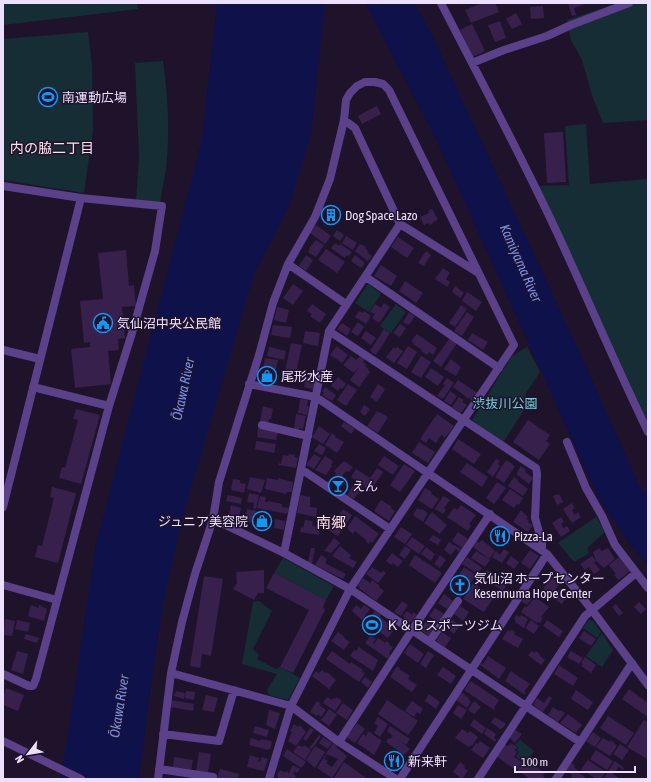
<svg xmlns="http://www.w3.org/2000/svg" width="651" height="782" font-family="'Asap Condensed','Noto Sans JP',sans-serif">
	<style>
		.green { fill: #162d36 }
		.water { fill: #0e114a }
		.building { fill: #37204c; fill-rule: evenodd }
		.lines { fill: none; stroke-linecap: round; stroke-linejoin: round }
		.minor { stroke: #5b4189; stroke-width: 8 }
		.tertiary { stroke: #5b4189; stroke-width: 8 }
		.labels { text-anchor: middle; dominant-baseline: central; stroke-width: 3; stroke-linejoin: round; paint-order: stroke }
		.poi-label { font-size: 13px; fill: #ede0fe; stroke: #1f132c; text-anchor: start }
		.park-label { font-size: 13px; fill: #6dd4dc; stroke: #1f132c }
		.neighbourhood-label { font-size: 14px; fill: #fee1ea; stroke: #1f132c }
		.water-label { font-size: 14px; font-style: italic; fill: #738ff9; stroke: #1f132c }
		.quarter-label { font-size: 15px; fill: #fee1ea; stroke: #1f132c }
	</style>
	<rect width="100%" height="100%" fill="#1f132c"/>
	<path class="green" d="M3 3H137L138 9 3 25Z
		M618 3H648V120L603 123 592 95 582 60 571 40 567 20Z
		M88 32 92 66 93 129 84 193 3 180V39Z
		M163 61C168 97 170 133 166 169 164 180 162 191 160 202L136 200 139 158 135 63Z
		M586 124 590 184 648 179V423L539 186 569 185 565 126Z
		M368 284 381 294 369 312 355 303Z
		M396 304 406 312 391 333 380 326Z
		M527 347 540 372 526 393V407L502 444 472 420 512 356Z
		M596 517 605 532 587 548 589 553 574 562 558 543Z
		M283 558 334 586 326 600 274 573Z
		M259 601 272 611 253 649 259 655 257 659 276 669 280 667 300 678 288 700 269 695 267 690 277 674 242 664 253 602Z
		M589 620 593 621 601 632 597 638 583 628Z
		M602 633 613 650 602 667 586 656Z
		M520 740 534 751 527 760 524 759 522 761 516 757 519 752 517 750 518 747 515 745Z"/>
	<path class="water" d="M217 3H325L311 134 289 207 254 274 184 512 163 603 149 699 139 779H61L96 544 202 139Z
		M365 3H414L432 35 577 347 637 481 648 498V565L634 550 599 499 434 135Z"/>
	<path class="building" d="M482 3H495L499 12 471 23 465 10Z
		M568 3H588L574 8 576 15 572 16Z
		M543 6 544 18 531 19 530 7Z
		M516 13 522 24 512 29 506 19Z
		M500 21 506 38 495 42 488 25Z
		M472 24 485 51 473 57 460 30Z
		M377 106 381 114 362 124 358 116Z
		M563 132 566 182 547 183 544 133Z
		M432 209 438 219 430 225 429 223 424 225 420 217 429 213 428 211Z
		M328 210 338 216 335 220 325 213Z
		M316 225 331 236 325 244 310 233Z
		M337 230 344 235 340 241 333 236Z
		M346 236 357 243 353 250 342 243Z
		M398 237 414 248 407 258 391 247Z
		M316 240 324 245 316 257 308 252 310 249 309 248Z
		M335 243 339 246 340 244 352 252 349 256 347 255 345 258 331 248Z
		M360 244 366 247 365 248 368 251 367 252 372 256 368 261 355 251Z
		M326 249 345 262 337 273 318 260Z
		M126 250 129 286 134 285 136 306 122 307 125 338 118 339 119 350 108 351 111 384 75 388 71 349 90 347V342L84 343 80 301 103 299 98 253Z
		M426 251 431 255 424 266 418 263Z
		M306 255 313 260 306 271 299 266Z
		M355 255 365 263 361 268 351 261Z
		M381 265 397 276 391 286 374 276Z
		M443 268 450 273 446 279 450 282 447 287 435 279Z
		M405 281 423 293 416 303 399 291Z
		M293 284 303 291 293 305 283 298Z
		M455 286 464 293 460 298 452 292Z
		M467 292 482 302 476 311 462 301Z
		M384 303 390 307 379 323 372 318 375 314 370 312 375 304 381 308Z
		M312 304 326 314 320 323 310 316 312 314 307 311Z
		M461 305 467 309 455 327 449 323Z
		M277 307 289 310 286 323 274 320Z
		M359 311 363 313 364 311 371 316 366 324 355 317Z
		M409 312 415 316 409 325 403 322Z
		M467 312 474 317 462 336 454 331Z
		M358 322 364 327 358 336 351 332Z
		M342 323 351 329 347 336 337 329Z
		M400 324 406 328 400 337 393 333Z
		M273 325 292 327 290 338 271 335Z
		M384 329 390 333 376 355 370 351Z
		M305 331 320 333 318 346 303 343Z
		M366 331 376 338 371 345 361 338Z
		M472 333 488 342 483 350 468 340Z
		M417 334 437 348 433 355 429 352 427 355 421 351 422 350 413 344 414 343 411 341Z
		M450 338 457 343 441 367 433 361Z
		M291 343 302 345 296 373 285 371Z
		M337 346 348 355 342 363 330 355Z
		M408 346 417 352 407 369 397 363Z
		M269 347 286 351 284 360 267 356Z
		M394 347 395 349 397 347 403 351 394 363 386 357Z
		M351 356 356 360 360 356 365 359 363 362 367 365 365 366 369 369 368 370 370 372 359 387 350 380 360 366 354 373 343 365Z
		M421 356 431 362 421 378 411 372Z
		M265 358 278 360 273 382 261 380Z
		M451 359 461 367 456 376 444 369Z
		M431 368 444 377 438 386 425 377Z
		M338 377 346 384 342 389 340 388 338 391 331 386Z
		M306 378 316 380 314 390 304 387Z
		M447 378 454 383 443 399 437 396 445 385 443 384Z
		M458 380 479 394 473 402 470 399 473 394 469 399 453 387Z
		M348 384 357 390 346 406 337 400Z
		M378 384 385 389 377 402 370 397Z
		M325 387 336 395 332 401 322 395 324 393 322 391Z
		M450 391 457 396 451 405 444 401Z
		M459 397 464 400 462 402 467 405 461 413 452 407Z
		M300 399 308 400 307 406 309 407 307 415 298 413Z
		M364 405 370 409 365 416 360 412Z
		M263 406 273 409 271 419H269L268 423 260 421Z
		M76 409 100 415 81 484 59 478 62 467 65 468 78 420 73 419Z
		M377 411 388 417 378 433 367 426Z
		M296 414 306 416 303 429 299 428V430L294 429Z
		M437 414 454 426 445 438 441 435 436 443 429 438 426 443 420 439Z
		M528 420 550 435 546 441 550 444 539 460 513 442Z
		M344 422 355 429 351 434 341 426Z
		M319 426 330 434 323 444 312 437Z
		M258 428 278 432 276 440 257 437Z
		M332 433 336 436 335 437 344 442 337 453 325 445Z
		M458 439 481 454 474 464 452 449Z
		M256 441 276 444 274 453 255 449Z
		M419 442 435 452 428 463 412 453Z
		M319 444 326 448 322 455 314 451Z
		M289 454 295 455 294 457 298 458 296 468 279 465V463L281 464 283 455 288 456Z
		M314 454 321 458 314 469 306 465Z
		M325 456 333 461 331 465 332 466 326 475 315 470Z
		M384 456 399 466 393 475 378 465Z
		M496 459 500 461 498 464 500 466 493 477 487 472Z
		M506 460 515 466 504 483 495 477Z
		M344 461 353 467 349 472 346 471 340 479 335 475 336 473 334 471Z
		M467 463 488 477 482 487 460 472Z
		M404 464 415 471 400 492 390 485Z
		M521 466 526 470 525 472 533 478 529 484 516 474Z
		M377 468 383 472 370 492 364 487 365 486 351 477 356 469 370 478Z
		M250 477 265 480 261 493 247 489Z
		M514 477 518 480 517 481 528 489 523 496 508 486Z
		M267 478 278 480V478L293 482 292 492H287L286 494 265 489Z
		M233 479 240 480V483L246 484 244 493 231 490Z
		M356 481 363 486 354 499 347 495Z
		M497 482 506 488 494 504 486 498Z
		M52 487 76 493 58 563 35 557 38 545 42 546 54 498 50 497Z
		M425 488 432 492 431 494 439 499 432 509 418 500Z
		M510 489 523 498 519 505 517 504 514 508 502 500Z
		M249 493 259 495 256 509 253 508 254 503 247 502Z
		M559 494 563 502 557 505 553 496Z
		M228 495 242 498 241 504 226 501Z
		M300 495 310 497V507L317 508 316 517 297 513Z
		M260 496 266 497 265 502H268V501L282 504V507L289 508 287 514 257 508Z
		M443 496 450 500 444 508 446 510 443 514 435 509Z
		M381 500 392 507 391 508 395 511 389 521 374 511Z
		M572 503 575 508 572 510 575 515 578 512 581 517 572 523 563 509Z
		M231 505 241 508 237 526 228 520Z
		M461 505 476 515 469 524 471 526 468 531 447 517 454 508 457 510Z
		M417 508 421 510 422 509 428 513 423 522 413 515Z
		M247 509 257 511 254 523 245 521Z
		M343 509 352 515 338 536 328 530Z
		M521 510 528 517 526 519 529 520 528 522 533 525 528 532 513 522Z
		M432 512 447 525 440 534 424 523Z
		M260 514 269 515 267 527 255 525 257 516 260 517Z
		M355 516 379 534 372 543 370 541 369 544 365 541 366 540 355 531 353 534 348 530 349 529 347 528Z
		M561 517 564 522 561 524 563 528 567 526 570 531 561 537 552 523Z
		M275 519 285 521 284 530 274 528Z
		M305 520 313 521 312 526 320 527 319 535 300 532 301 527 303 528Z
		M401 527 412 534 405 544 394 537Z
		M500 527 508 532 500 544 493 539Z
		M458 532 468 539 462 548 452 541Z
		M433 535 441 540 438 545 429 540Z
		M412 537 425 546 419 554 406 545Z
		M334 538 340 543 331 553 324 551Z
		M482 540 495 551 489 559 473 547 477 541 479 543Z
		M449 542 461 549 459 552 456 549 451 555 444 550Z
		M340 546 351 555 349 558 357 562 353 568 332 556Z
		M405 546 411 550 405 559 399 555Z
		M426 547 435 554 431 561 421 554Z
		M311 548H315L312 563 308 562Z
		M600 548 601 551 608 548 615 559 604 568 596 561 593 552Z
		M504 549 509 552 502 563 492 557 496 551 500 555Z
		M530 550 539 556 530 569 521 563Z
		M476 551 490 560 485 567 471 558Z
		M392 553 403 561 398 567 393 563 391 565 386 561Z
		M321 555 327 559 325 563 346 574 343 579 315 565Z
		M415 555 442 573 435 583 409 565Z
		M440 555 446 560 440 568 434 564Z
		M511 556 519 562 514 569 506 563Z
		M592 556 596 561 594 562 600 570 594 574 589 567 585 570 580 564Z
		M467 557 482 568 478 574 462 564Z
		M619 557 630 571 619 580 614 575 616 574 609 565Z
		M372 567 381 573 383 571 386 573 378 583 366 574Z
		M464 567 476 575 461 597 449 590Z
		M264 570V593H258L254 600 233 589 237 583 236 572Z
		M487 570 495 575 496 574 500 576 498 578 505 583 504 584 506 586 503 591 482 577Z
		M274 573 326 600 323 607 325 610 293 673 280 667 309 610 266 588Z
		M204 576 223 579 211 656 202 654 200 668 190 666Z
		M551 577 560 583 550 597 542 591Z
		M363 578 370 583 372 580 380 586 379 587 384 591 376 601 360 589 358 585Z
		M473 583 494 597 484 612 463 599Z
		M560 589 564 591 562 594 566 598 562 604 553 598Z
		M444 594 453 601 447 609 438 603Z
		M526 595 532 599 527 605 521 601Z
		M535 597 549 607 541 617 543 618 540 623 538 622 537 623 521 612 525 606 527 607Z
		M402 601 408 605 401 616 394 612Z
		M639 602 646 609 641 614 634 607Z
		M616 604 623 613 619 616 612 607Z
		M31 605 38 608 39 605 47 609 44 621 28 616Z
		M356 605 361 609 364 605 370 609 362 620 352 611Z
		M460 606 469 612 463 621 454 614Z
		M435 608 444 614 438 623 429 616Z
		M375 611 381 615 380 617 392 626 390 629 393 631 388 638 366 622Z
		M407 611 412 615 413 612 417 615 412 622 411 621 409 623 404 619 405 618 403 616Z
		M516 615 520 617 521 615 528 619 524 628 515 622 516 620 514 619Z
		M5 619 15 621 12 636 3 635Z
		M451 619 460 625 454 634 445 627Z
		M17 620 30 623 28 632 15 629Z
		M531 620 539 626 534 634 525 628Z
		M547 620 563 631 559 637 543 626Z
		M426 621 435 627 429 636 420 630Z
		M508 630 510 632 511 630 515 632 514 634 523 639 518 648 502 639Z
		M584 631 596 639 591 646 579 638Z
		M338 632 345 637 344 638 350 642 344 650 331 641Z
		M442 632 451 638 445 647 436 641Z
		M26 634 39 638 37 643 24 639Z
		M370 636 376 639 373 643 374 644 378 638 385 643 386 641 390 643 389 645 393 647 389 654 391 655 388 659 365 643Z
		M410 644 424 654 418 663 404 653Z
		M359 647 378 660 373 671 350 656 354 650 356 651Z
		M17 651 28 654 23 674 11 670Z
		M332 651 350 664 351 662 363 670 362 672 365 673 359 682 326 659Z
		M428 651 434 655 426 668 420 664Z
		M532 651 535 653 536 651 540 654 539 655 545 660 541 665 528 655Z
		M571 651 583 658 579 664 567 657Z
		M488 656 506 668 499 679 480 665 481 663 483 664Z
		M585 657 596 665 591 673 581 666 583 664 581 663Z
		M559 665 578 678 573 686 554 674Z
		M397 666 400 668 399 669 410 676 408 679 417 685 412 692 390 677Z
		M443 667 456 676 451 684 437 675Z
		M322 670 326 673 327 672 336 680 329 689 312 676 316 671 319 673Z
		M511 671 530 684 524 692 526 693 525 695 505 681Z
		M365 677 372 682 368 688 361 682Z
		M471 681 499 700 494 708 495 709 494 710 464 690Z
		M6 688 24 695 18 711 3 705V697Z
		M629 689 648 703V717L622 699Z
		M576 690 593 702 588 710 571 699Z
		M176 691 185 693 184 699 174 696Z
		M186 691 195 692 194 700 185 698Z
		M461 692 469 698 468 699 471 702 467 708 456 700Z
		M429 694 440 702 436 709 425 701Z
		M206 695 218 698 214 712 202 710Z
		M549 696 552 698 543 712 533 705 537 698 544 703Z
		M327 697 332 700 333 698 335 699 336 697 342 701 335 711 323 703Z
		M171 700 194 704 193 711 170 707Z
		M387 700 418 721 408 735 378 714Z
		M317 701 321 704 319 705 326 710 321 717 318 714 317 716 310 712Z
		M412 701 423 709 420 714 417 712 414 717 405 711Z
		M474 701 481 707 474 714 468 710Z
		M343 703 353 710 347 720 336 713Z
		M458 705 467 710 461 719 453 713Z
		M553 707 559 711 560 710 565 713 558 722 548 715Z
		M329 709 337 715 329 726 321 720Z
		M269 710 280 713 275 729 266 725Z
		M568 714 582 725 576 733 560 723Z
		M608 716 634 733 626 745 600 728Z
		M378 717 388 724 380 737 374 733 378 726 374 723Z
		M495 717 506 724 503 728 500 729 491 722Z
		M474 719 486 728 482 734 470 725Z
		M644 720 648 723V757L647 759 627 747Z
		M357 723 365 729 355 743 347 738 348 735 347 734 348 732 350 733Z
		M294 724 298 727 300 725 306 732 296 746 288 741 292 732 290 731Z
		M255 726 269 730 267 737 253 733Z
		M390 726 410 739 406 745 400 741 410 749 404 755 386 742 389 738 390 739 393 736 387 731Z
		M310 728 314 730 306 741 303 739Z
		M487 728 496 734 494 738 496 739 495 742 484 734Z
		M462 729 468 733 470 731 478 737 472 746 471 745 469 747 455 738Z
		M514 729 522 734 515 743 508 737Z
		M368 731 382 741 374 755 357 743 363 734 366 736Z
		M593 732 601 738 595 747 586 741Z
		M319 735 321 736 312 749 309 748Z
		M323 737 332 743 328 749 319 743Z
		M251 738 260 741 261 739 271 741 272 743 270 749H269L268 750 249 745Z
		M603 738 610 742 611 740 617 746 610 756 596 747Z
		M480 741 490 748 483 758 471 750 476 743 478 744Z
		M333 743 337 746 336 747 347 756 332 778 317 768ZM327 754 338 759 332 767 326 763 328 761 324 759Z
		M511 743 517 747 515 750 517 752 514 757 522 762 516 770 496 756 504 744 508 746Z
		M620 744 629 750 622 760 613 754Z
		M298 745 303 747 304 745 311 750 305 760 293 752Z
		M315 746 325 752 315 768 306 760Z
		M287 749 306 762 301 768 283 756Z
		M596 750 613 761 607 770 590 759Z
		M395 751 403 756 401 759 404 761 398 769H395L387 764Z
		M199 752 211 754 208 773 196 771Z
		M250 755 259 758 258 762H260L262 757 268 759 264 771 247 767Z
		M174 757 193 760 191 771 173 768Z
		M525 759 545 773 543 776 545 778V779H530L517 770Z
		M588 760 606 772 601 779H596L581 769Z
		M615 761 624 768 623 770 619 767 613 774 620 779H603Z
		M344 762 366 778V779H336L334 778Z
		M460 762 465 766 464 768 468 771 462 779 453 772Z
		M571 763 575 765 574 767 578 771V772L585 777 584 779H574L571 777 572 775 566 771Z
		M293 765 300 769 297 773 295 771 293 774 296 776 294 779 278 778 277 775 280 770 285 773 286 771 289 773Z
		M220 769 239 774 238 779H222L217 778Z"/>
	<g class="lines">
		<path class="minor" d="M441 3C483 85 527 166 565 250 593 311 619 372 648 432
			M472 63 504 50 547 36 571 25 629 3
			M344 120 355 128 400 224 477 272
			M3 186 81 198 162 206 155 251 132 333 109 406
			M288 264 346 304
			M366 277 499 368
			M329 331 536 468 537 474 535 518 542 542V549
			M3 350 40 359
			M249 384 316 397 547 554 592 610 648 685
			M262 425 308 436
			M567 442 586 488 602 516 615 545 648 588
			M301 469 390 529
			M213 519 284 553 350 589 580 742
			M284 553 329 331 400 224
			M3 585 57 600
			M430 641 458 601
			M171 673 291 706 339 742 396 779
			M3 674 29 686H33L36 679 109 406 33 387
			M163 734 219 741 234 690
			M339 742 412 630 490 514
			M159 769 213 777
			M158 779 171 673 182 622 195 574 213 519 219 482 259 355 273 303 288 264 315 217 330 179 344 120 346 100 350 93 357 86 365 82H375L383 84 389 90 514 345 350 589 291 706 269 779
			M400 779 547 554
			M478 779 585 616 636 573
			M556 779 632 663"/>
		<path class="tertiary" d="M3 507 81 198
			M3 741 81 779"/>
	</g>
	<defs>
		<g id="stadium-ring" transform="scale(1)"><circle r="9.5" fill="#1f132c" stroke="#1596f4" stroke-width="1.5"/><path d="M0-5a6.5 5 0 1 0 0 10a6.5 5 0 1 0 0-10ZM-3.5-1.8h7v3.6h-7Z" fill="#1596f4"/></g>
		<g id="building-ring" transform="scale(1)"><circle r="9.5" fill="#1f132c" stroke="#1596f4" stroke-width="1.5"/><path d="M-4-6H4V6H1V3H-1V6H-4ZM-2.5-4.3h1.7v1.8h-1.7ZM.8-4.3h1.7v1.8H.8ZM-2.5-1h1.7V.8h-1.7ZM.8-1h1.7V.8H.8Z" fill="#1596f4"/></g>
		<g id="civic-ring" transform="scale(1)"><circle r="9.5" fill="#1f132c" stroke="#1596f4" stroke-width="1.5"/><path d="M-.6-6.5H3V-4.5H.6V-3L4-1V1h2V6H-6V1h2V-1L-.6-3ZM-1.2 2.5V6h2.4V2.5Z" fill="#1596f4"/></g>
		<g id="shop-ring" transform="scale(1)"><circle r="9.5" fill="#1f132c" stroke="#1596f4" stroke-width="1.5"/><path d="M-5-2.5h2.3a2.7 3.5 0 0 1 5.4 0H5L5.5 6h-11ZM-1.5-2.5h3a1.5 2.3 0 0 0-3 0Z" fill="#1596f4"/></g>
		<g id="bar-ring" transform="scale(1)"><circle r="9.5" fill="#1f132c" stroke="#1596f4" stroke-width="1.5"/><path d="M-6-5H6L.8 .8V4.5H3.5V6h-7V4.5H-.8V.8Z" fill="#1596f4"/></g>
		<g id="restaurant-ring" transform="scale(1)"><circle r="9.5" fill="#1f132c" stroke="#1596f4" stroke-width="1.5"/><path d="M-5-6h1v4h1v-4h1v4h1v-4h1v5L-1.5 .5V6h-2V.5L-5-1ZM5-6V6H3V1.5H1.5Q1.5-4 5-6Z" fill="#1596f4"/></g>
		<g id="church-ring" transform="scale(1)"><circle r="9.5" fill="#1f132c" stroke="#1596f4" stroke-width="1.5"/><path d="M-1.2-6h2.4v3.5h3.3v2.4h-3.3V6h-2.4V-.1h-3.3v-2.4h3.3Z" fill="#1596f4"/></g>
	</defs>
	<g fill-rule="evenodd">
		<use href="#stadium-ring" x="48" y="97"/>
		<use href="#building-ring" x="331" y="215"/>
		<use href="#civic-ring" x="103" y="323"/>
		<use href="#shop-ring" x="267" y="376"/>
		<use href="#bar-ring" x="338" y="486"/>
		<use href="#shop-ring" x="262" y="521"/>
		<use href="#restaurant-ring" x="500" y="536"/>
		<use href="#church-ring" x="460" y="585"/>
		<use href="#stadium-ring" x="372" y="625"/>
		<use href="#restaurant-ring" x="394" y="761"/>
	</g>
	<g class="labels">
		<g class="poi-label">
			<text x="62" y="97">南運動広場</text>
			<text x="345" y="215">Dog Space Lazo</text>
			<text x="117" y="323">気仙沼中央公民館</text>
			<text x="281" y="376">尾形水産</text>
			<text x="352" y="486">えん</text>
			<text x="248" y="521" text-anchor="end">ジュニア美容院</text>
			<text x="514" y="536">Pizza-La</text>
			<text x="474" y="578">気仙沼 ホープセンター<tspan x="474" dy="15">Kesennuma Hope Center</tspan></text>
			<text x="386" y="625">Ｋ＆Ｂスポーツジム</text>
			<text x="408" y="761">新来軒</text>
		</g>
		<g class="park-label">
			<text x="505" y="403">渋抜川公園</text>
		</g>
		<g class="neighbourhood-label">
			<text x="52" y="148">内の脇二丁目</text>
		</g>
		<g class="water-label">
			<text transform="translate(521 263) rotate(66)">Kamiyama River</text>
			<text transform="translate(183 389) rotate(-78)">Ōkawa River</text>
			<text transform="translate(119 706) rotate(-81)">Ōkawa River</text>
		</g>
		<g class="quarter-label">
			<text x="331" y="522">南郷</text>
		</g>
	</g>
	<rect width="651" height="782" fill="none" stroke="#ede0fe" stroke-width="8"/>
	<g transform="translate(28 754) rotate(239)" stroke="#1f132c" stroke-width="3" paint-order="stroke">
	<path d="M0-3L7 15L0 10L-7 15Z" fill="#ede0fe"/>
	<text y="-6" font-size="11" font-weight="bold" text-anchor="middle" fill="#ede0fe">N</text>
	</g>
	<path d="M515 766v6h120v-6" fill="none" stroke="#ede0fe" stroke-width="2"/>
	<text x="521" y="766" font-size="12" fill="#ede0fe" stroke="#1f132c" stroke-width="3" paint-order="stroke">100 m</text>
</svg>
